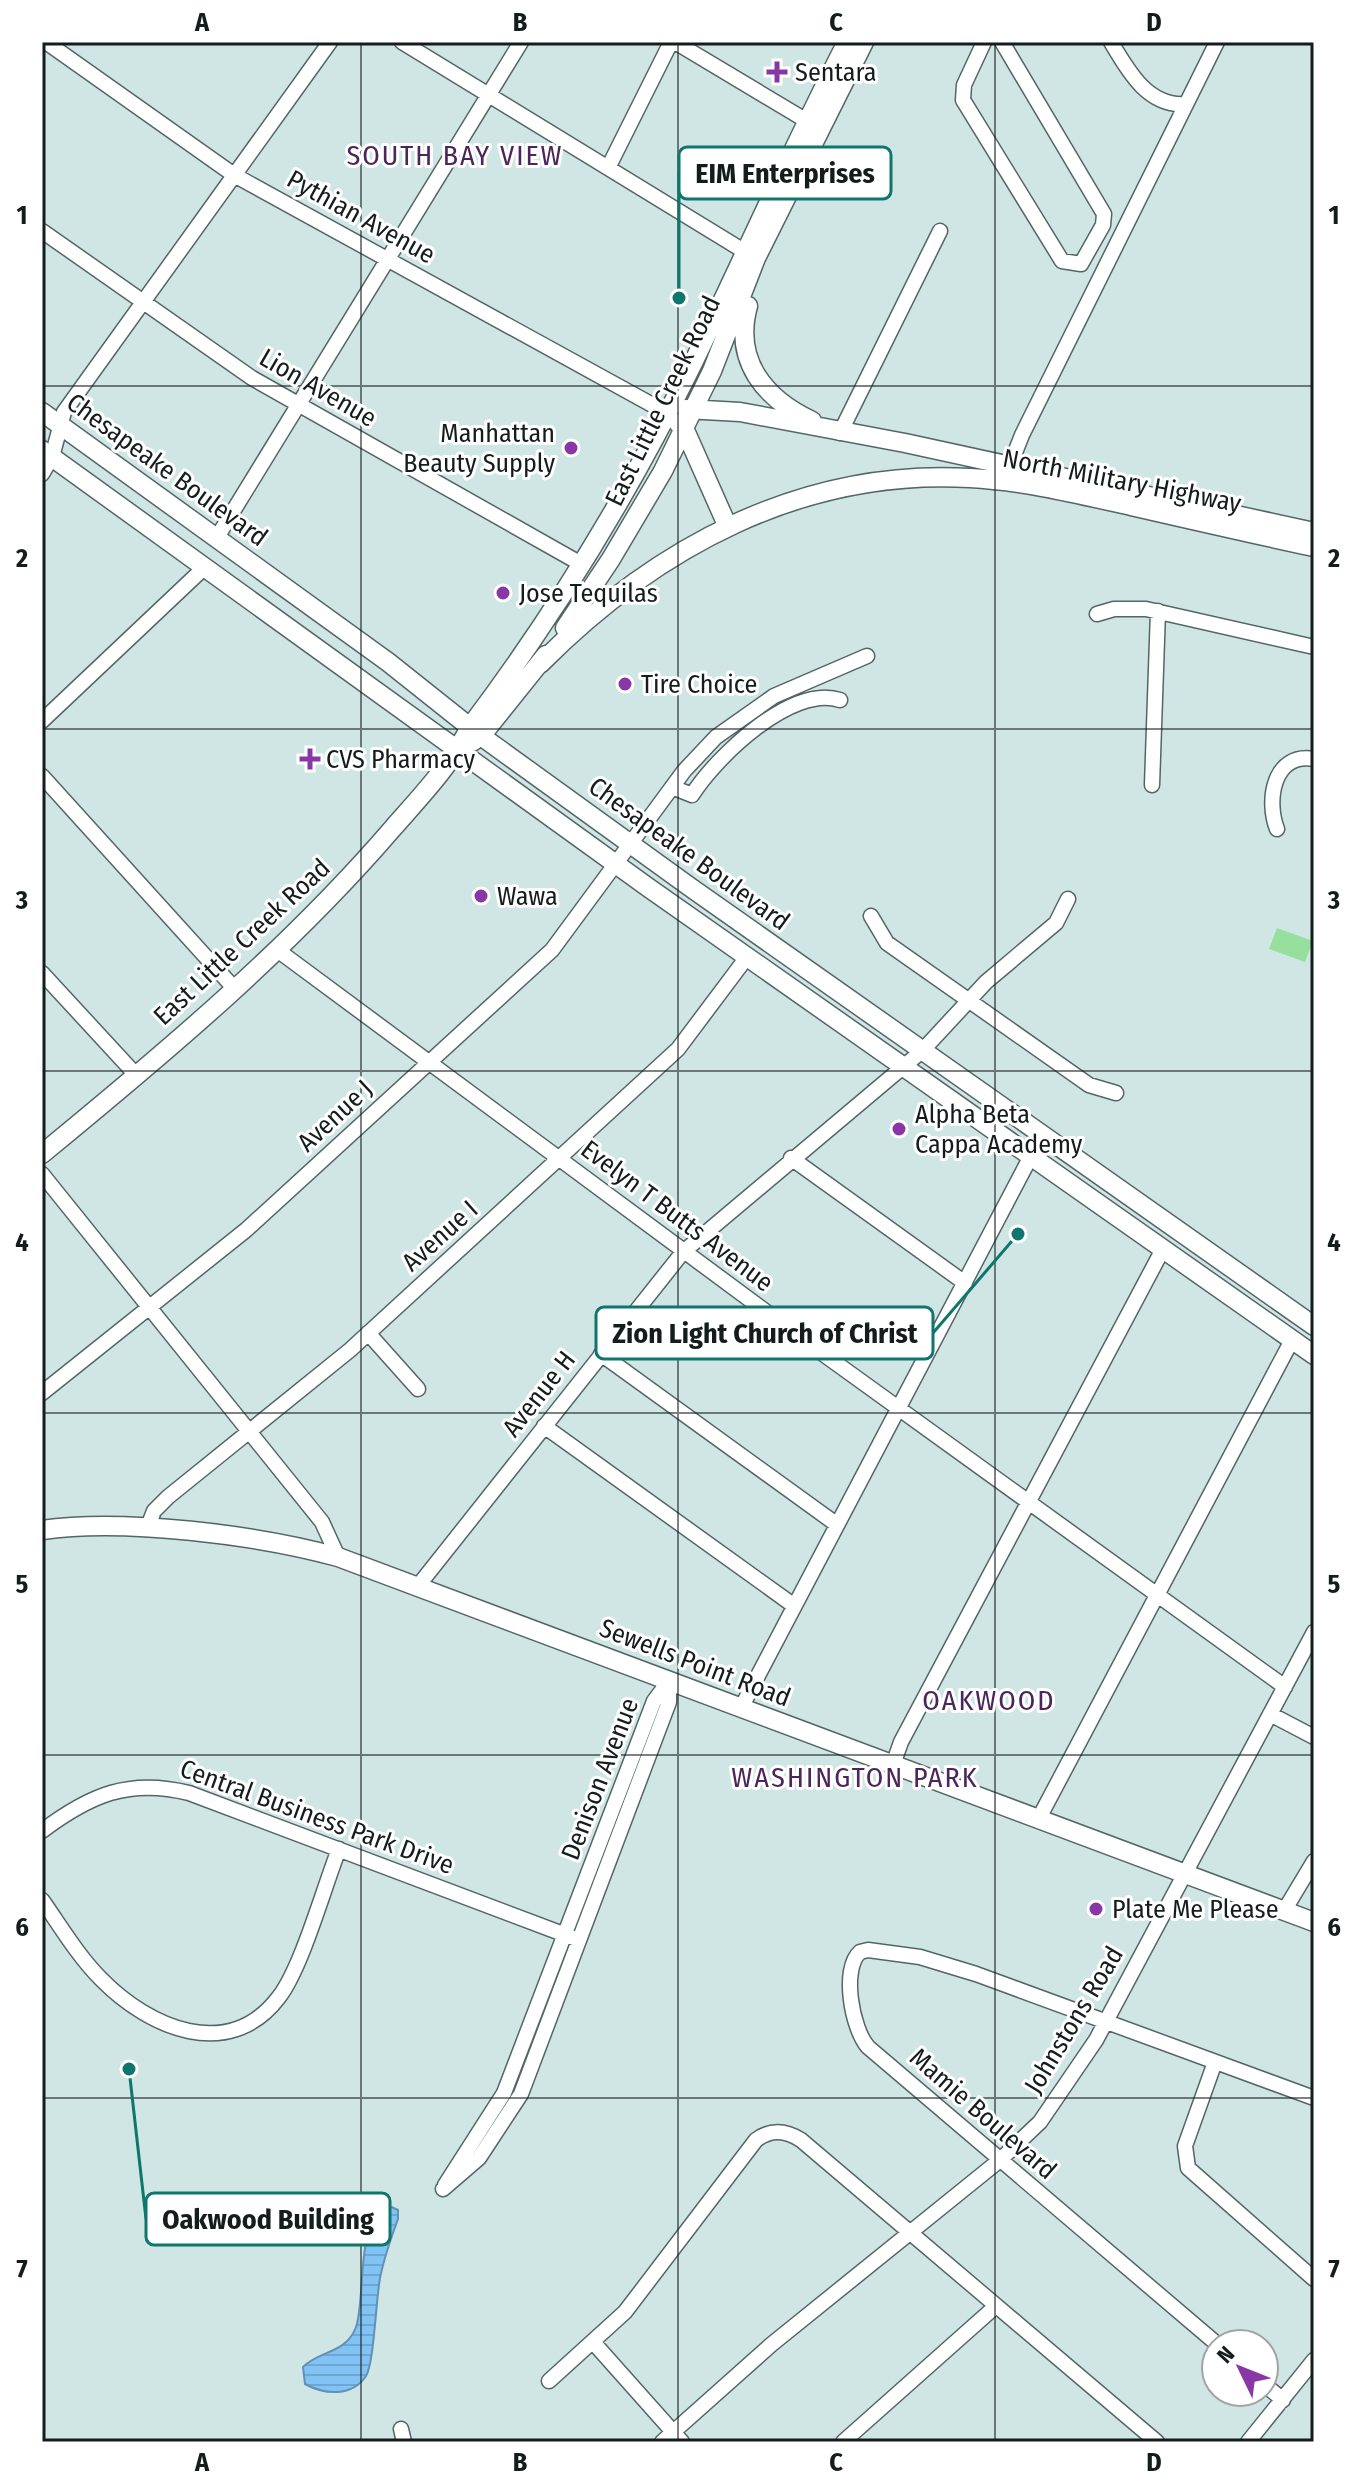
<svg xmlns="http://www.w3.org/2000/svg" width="1356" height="2484" font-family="'Fira Sans Condensed',sans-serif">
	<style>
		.pitch { fill: #97df9d }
		.water { fill: url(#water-rules); stroke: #6191b5; stroke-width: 2 }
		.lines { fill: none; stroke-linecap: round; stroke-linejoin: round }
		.minor-casing { stroke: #536666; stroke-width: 17 }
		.major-casing { stroke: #536666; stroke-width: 21 }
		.minor { stroke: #fff; stroke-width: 14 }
		.major { stroke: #fff; stroke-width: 18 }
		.grid { fill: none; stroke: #141c1c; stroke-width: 2; stroke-opacity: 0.55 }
		.poi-dot { fill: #8937a6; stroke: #fff; stroke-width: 3 }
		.labels { text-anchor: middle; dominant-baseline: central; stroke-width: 6; stroke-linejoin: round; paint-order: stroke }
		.poi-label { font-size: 26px; fill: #141c1c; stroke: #fff; text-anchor: start }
		.street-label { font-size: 26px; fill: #141c1c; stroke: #fff }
		.neighbourhood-label { font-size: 28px; letter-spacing: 2px; fill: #4c255b; stroke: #fff }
		.leader { fill: none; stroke: #0f766e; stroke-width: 3 }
		.callout-dot { fill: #0f766e; stroke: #fff; stroke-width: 3 }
		.callout { fill: #fff; stroke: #0f766e; stroke-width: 3 }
		.callout-label { font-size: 28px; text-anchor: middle; font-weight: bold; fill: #141c1c }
		.neatline { fill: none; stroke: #141c1c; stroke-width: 3 }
		.grid-label { font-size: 26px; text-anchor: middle; font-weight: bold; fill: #141c1c }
	</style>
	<defs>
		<pattern id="water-rules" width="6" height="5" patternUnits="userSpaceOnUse" patternTransform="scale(2)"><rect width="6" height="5" fill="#82c3f6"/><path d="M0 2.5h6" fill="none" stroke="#6fa7d2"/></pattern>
	</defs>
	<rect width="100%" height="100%" fill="#d0e6e5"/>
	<path class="pitch" d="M1277 928 1313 941 1305 962 1269 949Z"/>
	<path class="water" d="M387 2205 398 2210V2219C391 2238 384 2258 380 2278 376 2299 374 2363 366 2376 352 2397 325 2395 305 2384L303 2367C320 2350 346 2354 356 2327 366 2299 355 2221 387 2205Z"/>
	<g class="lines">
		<g class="minor-casing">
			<path id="minor" d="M46 42 234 175 667 413
				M402 42 752 256
				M675 42 807 121
				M984 42 964 85 963 100 1062 261 1081 264 1103 225 1104 214 1002 42
				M1111 42C1128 71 1148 107 1186 104
				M608 168 671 42
				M42 231 252 378 583 565
				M840 433 940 231
				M1007 473 1022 435 1217 42
				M42 474 52 457 64 412 330 42
				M216 539 521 42
				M1097 614 1114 609H1146L1314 647
				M42 721 205 567
				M42 776 234 988
				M1152 785 1158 611
				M672 787 692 795C716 757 792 684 840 700
				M1277 829C1266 801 1273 752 1314 759
				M871 916 887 943 1089 1085 1116 1093
				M276 949 815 1348 1285 1687
				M42 973 137 1076
				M791 1158 965 1283
				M42 1174 322 1522 338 1557
				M368 1333 418 1389
				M601 1354 836 1524
				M42 1393 246 1230 552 950 684 771 716 737 774 696 867 656
				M544 1426 793 1605
				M147 1529 154 1511 168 1497 350 1350 678 1049 747 957
				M418 1586 683 1252 922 1051 986 982 1056 923 1068 899
				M741 1708 1031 1156
				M1270 1714 1314 1737
				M897 1767 895 1759 901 1742 1163 1249
				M1038 1820 1292 1340
				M42 1831C90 1795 129 1778 189 1793L579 1940
				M42 1900C61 1927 78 1956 101 1979 149 2028 229 2063 279 1997 302 1967 324 1887 339 1849
				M1284 1911 1314 1861
				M1215 2062 1185 2146 1188 2168 1314 2279
				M445 2185 504 2093 654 1701 669 1681
				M443 2189 479 2158 521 2094 669 1702V1681
				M593 2342 682 2442
				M1217 2344 868 2047C852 2029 841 1969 860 1952L868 1950 920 1957 976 1974 1314 2098
				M549 2381 625 2312 756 2140C771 2129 785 2130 801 2140L1157 2442
				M1264 2384 1283 2400
				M401 2429 404 2442
				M662 2442 772 2344 1000 2160 1040 2122 1096 2040 1314 1632
				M843 2442 996 2306
				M1248 2442 1314 2360"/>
		</g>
		<g class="major-casing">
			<path id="major" d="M748 306C733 361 765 399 812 421
				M686 409 740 412 905 443 1314 532
				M42 412 388 662 481 736 690 887 1314 1326
				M678 423 684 428 727 525
				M42 450 649 888 1314 1355
				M565 628 611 559 663 471 712 371 756 258 864 42
				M540 664C655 548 802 468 970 478 1025 481 1078 494 1131 506 1192 520 1253 534 1314 547
				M472 742 481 736 546 655
				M42 1154C165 1053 289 949 393 828 421 796 451 765 470 727 556 613 629 493 692 365 744 258 792 148 847 42
				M42 1530C123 1518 258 1535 338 1557L1314 1922"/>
		</g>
		<use href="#minor" class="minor"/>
		<use href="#major" class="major"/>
	</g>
	<path class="grid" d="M361 42V2442M678 42V2442M995 42V2442M42 386H1314M42 729H1314M42 1071H1314M42 1413H1314M42 1755H1314M42 2098H1314"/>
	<g class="poi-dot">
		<path d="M773 60h8v8h8v8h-8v8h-8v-8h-8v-8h8z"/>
		<circle cx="571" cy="448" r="8"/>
		<circle cx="503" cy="593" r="8"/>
		<circle cx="625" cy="684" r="8"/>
		<path d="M306 747h8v8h8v8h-8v8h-8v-8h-8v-8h8z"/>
		<circle cx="481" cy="896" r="8"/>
		<circle cx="899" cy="1129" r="8"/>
		<circle cx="1096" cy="1909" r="8"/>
	</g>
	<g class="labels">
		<g class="poi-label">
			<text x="795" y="72">Sentara</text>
			<text x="555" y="433" text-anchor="end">Manhattan<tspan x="555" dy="30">Beauty Supply</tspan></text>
			<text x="519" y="593">Jose Tequilas</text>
			<text x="641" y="684">Tire Choice</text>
			<text x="326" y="759">CVS Pharmacy</text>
			<text x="497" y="896">Wawa</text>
			<text x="915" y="1114">Alpha Beta<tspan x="915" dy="30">Cappa Academy</tspan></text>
			<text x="1112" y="1909">Plate Me Please</text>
		</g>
		<g class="street-label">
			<text transform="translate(361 217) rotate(29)">Pythian Avenue</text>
			<text transform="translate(318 388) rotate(30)">Lion Avenue</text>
			<text transform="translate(663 401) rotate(-64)">East Little Creek Road</text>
			<text transform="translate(167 470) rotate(36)">Chesapeake Boulevard</text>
			<text transform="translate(1122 481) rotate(11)">North Military Highway</text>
			<text transform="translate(689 854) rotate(36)">Chesapeake Boulevard</text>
			<text transform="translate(242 942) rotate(-43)">East Little Creek Road</text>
			<text transform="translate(335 1116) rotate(-43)">Avenue J</text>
			<text transform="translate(677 1216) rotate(37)">Evelyn T Butts Avenue</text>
			<text transform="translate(440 1236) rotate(-42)">Avenue I</text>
			<text transform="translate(539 1394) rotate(-52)">Avenue H</text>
			<text transform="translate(695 1663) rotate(21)">Sewells Point Road</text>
			<text transform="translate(600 1779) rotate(-69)">Denison Avenue</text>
			<text transform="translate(317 1817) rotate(20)">Central Business Park Drive</text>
			<text transform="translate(1074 2020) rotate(-59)">Johnstons Road</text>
			<text transform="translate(983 2114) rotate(41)">Mamie Boulevard</text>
		</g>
		<g class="neighbourhood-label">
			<text x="455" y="155">SOUTH BAY VIEW</text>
			<text x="989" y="1700">OAKWOOD</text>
			<text x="855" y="1777">WASHINGTON PARK</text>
		</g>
	</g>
	<path class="leader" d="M679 298L679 173M1018 1234L933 1333M129 2069L146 2219"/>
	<g class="callout-dot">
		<circle cx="679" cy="298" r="8"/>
		<circle cx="1018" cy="1234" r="8"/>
		<circle cx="129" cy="2069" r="8"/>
	</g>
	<g class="callout">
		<rect x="679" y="147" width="212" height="52" rx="8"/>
		<rect x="596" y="1307" width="337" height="52" rx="8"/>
		<rect x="146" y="2193" width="244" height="52" rx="8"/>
	</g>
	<g class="callout-label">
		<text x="785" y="183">EIM Enterprises</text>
		<text x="765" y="1343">Zion Light Church of Christ</text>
		<text x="268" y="2229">Oakwood Building</text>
	</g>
	<rect width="1356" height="2484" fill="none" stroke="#ffffff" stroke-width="88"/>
	<g transform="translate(1240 2368) rotate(313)"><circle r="38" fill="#ffffff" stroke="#a1a4a4" stroke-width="2"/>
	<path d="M0-6L14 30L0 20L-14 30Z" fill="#8937a6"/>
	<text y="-12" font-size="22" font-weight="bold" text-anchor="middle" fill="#141c1c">N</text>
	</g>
	<rect x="44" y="44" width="1268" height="2396" class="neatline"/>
	<g class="grid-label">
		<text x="202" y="31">A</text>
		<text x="520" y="31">B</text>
		<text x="836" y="31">C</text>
		<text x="1154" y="31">D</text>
		<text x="22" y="224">1</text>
		<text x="1334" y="224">1</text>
		<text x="22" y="567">2</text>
		<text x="1334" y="567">2</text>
		<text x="22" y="909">3</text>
		<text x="1334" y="909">3</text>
		<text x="22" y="1251">4</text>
		<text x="1334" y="1251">4</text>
		<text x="22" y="1593">5</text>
		<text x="1334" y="1593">5</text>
		<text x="22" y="1936">6</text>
		<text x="1334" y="1936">6</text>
		<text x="22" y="2278">7</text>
		<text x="1334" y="2278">7</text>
		<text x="202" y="2471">A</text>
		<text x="520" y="2471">B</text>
		<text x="836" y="2471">C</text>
		<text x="1154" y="2471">D</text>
	</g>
</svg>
